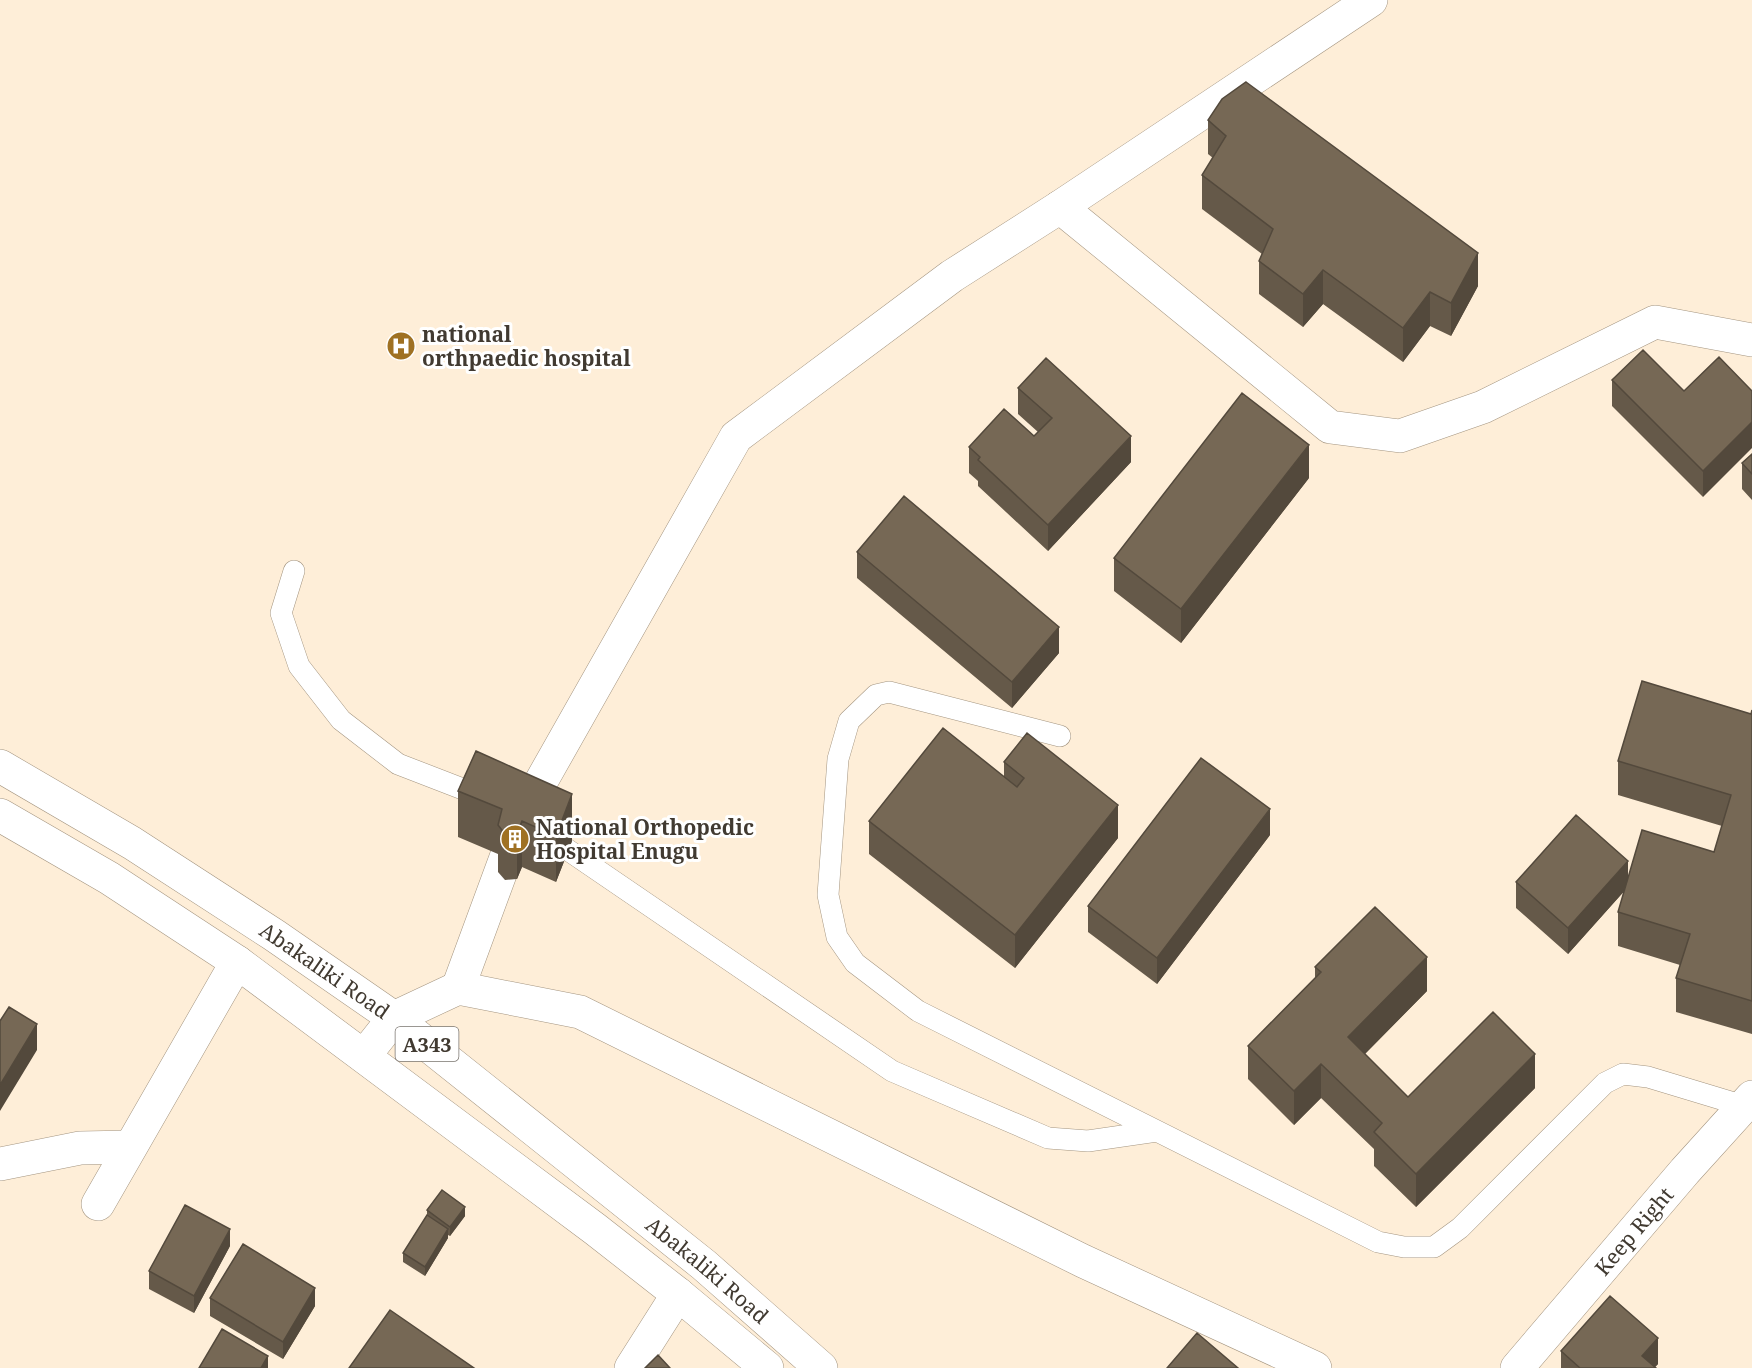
<svg xmlns="http://www.w3.org/2000/svg" width="1752" height="1368" font-family="'Noto Serif',serif">
	<style>
		.lines { fill: none; stroke-linecap: round; stroke-linejoin: round }
		.lane-casing { stroke: #a49580; stroke-width: 22 }
		.street-casing { stroke: #a49580; stroke-width: 34 }
		.highway-casing { stroke: #a49580; stroke-width: 34 }
		.lane { stroke: #fff; stroke-width: 21 }
		.street { stroke: #fff; stroke-width: 33 }
		.highway { stroke: #fff; stroke-width: 33 }
		.wall { fill: #655949 }
		.shaded-wall { fill: #53493c }
		.building { fill: #766855; stroke: #53493c; stroke-width: 1.5 }
		.labels { text-anchor: middle; dominant-baseline: central; stroke-width: 6; stroke-linejoin: round; paint-order: stroke }
		.shield { fill: #fff; stroke: #7a756f; stroke-width: 1.5 }
		.shield-label { font-size: 20px; font-weight: bold; fill: #413a31 }
		.poi-label { font-size: 21px; font-weight: bold; fill: #413a31; stroke: #fff; text-anchor: start }
		.street-label { font-size: 21px; fill: #413a31; stroke: #fff }
	</style>
	<rect width="100%" height="100%" fill="#feeed8"/>
	<g class="lines">
		<g class="lane-casing">
			<path id="lane" d="M294 571 281 613 299 666 341 720 398 764 486 798
				M1060 736 889 692 876 695 849 721 838 759 828 895 837 937 855 963 918 1011 1378 1242 1404 1247H1434L1460 1228 1605 1083 1623 1074 1648 1077 1744 1106
				M546 835 892 1071 1048 1138 1088 1141 1157 1131"/>
		</g>
		<g class="street-casing">
			<g id="street">
				<path d="M1060 207 1330 427 1400 436 1483 407 1655 322 1752 340"/>
				<path d="M458 988 521 817 736 437 952 276 1060 207 1371 0"/>
				<path d="M364 1056 394 1018 458 988 580 1012 1083 1261 1315 1368"/>
				<path d="M0 1164 80 1148 130 1147"/>
				<path d="M98 1204 237 962"/>
				<path d="M631 1368 678 1294"/>
				<path id="s1" d="M1517 1368 1685 1171 1752 1097"/>
			</g>
		</g>
		<g class="highway-casing">
			<g id="highway">
				<path id="s2" d="M0 766 132 843 274 935 394 1018 704 1265 821 1368"/>
				<path d="M0 815 109 878 237 962 595 1229 678 1294 767 1368"/>
			</g>
		</g>
		<use href="#lane" class="lane"/>
		<use href="#street" class="street"/>
		<use href="#highway" class="highway"/>
	</g>
	<path class="wall" d="M1208 120 1478 286 1451 336 1430 326 1403 362 1323 304 1303 327 1259 294V261L1262 254 1202 209V175L1213 158 1208 154Z
		M1719 357 1703 497 1612 406V380L1684 391Z
		M1018 388 1131 462 1048 551 978 486V481L969 473V447L1034 436 1038 432 1018 414Z
		M1752 454V500L1742 489V463Z
		M1309 478 1181 643 1114 591V558Z
		M857 552 1059 653 1012 708 857 578Z
		M1752 710V1034L1676 1012V978L1680 965 1618 946V912L1625 890 1568 954 1516 908V882L1628 880 1714 852 1722 826 1618 795V761L1751 714Z
		M476 751 572 841 556 882 522 867 517 879 505 880 498 872V854L458 837V791Z
		M1004 762 1118 838 1015 968 869 854V821L1004 777Z
		M1270 835 1157 984 1088 932V906Z
		M1315 967 1427 991 1365 1054 1408 1097 1535 1088 1416 1207 1374 1166V1149L1321 1098 1294 1125 1248 1079V1046L1315 978Z
		M427 1210 465 1216 450 1236 448 1235V1238L425 1276 403 1262V1253L427 1216Z
		M230 1246 194 1313 149 1289V1271Z
		M210 1298 315 1306 283 1359 210 1316Z
		M1561 1351 1658 1364 1655 1367 1656 1368H1561Z"/>
	<path class="shaded-wall" d="M1478 253V286L1451 336V303Z
		M1323 270V304L1303 327V294Z
		M1430 292V326L1403 362V328Z
		M1752 422V448L1703 497V471Z
		M1131 436V462L1048 551V525Z
		M1309 445V478L1181 643V609Z
		M1059 627V653L1012 708V682Z
		M572 794V841L556 882V836Z
		M1118 805V838L1015 968V935Z
		M1270 809V835L1157 984V958Z
		M522 821V867L517 879V833Z
		M1628 861V887L1568 954V928Z
		M1427 957V991L1348 1071V1037Z
		M37 1024V1050L0 1111V1085Z
		M1535 1054V1088L1416 1207V1174Z
		M1321 1064V1098L1294 1125V1091Z
		M465 1207V1216L450 1236V1227Z
		M230 1229V1246L194 1313V1296Z
		M448 1229V1238L425 1276V1267Z
		M315 1288V1306L283 1359V1342Z
		M1658 1338V1364L1654 1368 1642 1356Z
		M268 1356V1368H261Z"/>
	<path class="building" d="M1246 82 1478 253 1451 303 1430 292 1403 328 1323 270 1303 294 1259 261 1273 229 1202 175 1226 136 1208 120 1222 99Z
		M1643 350 1684 391 1719 357 1752 391V422L1703 471 1612 380Z
		M1046 358 1131 436 1048 525 978 460 980 457 969 447 1004 409 1034 436 1052 418 1018 388Z
		M1242 393 1309 445 1181 609 1114 558Z
		M1752 454V474L1742 463Z
		M904 496 1059 627 1012 682 857 552Z
		M1642 681 1751 714 1752 710V1001L1676 978 1690 934 1618 912 1642 830 1714 852 1731 795 1618 761Z
		M943 728 1017 787 1024 778 1004 762 1027 733 1118 805 1015 935 869 821Z
		M476 751 572 794 556 836 522 821 517 833 505 834 498 825 502 809 458 791Z
		M1201 758 1270 809 1157 958 1088 906Z
		M1576 815 1628 861 1568 928 1516 882Z
		M1375 907 1427 957 1348 1037 1408 1097 1493 1012 1535 1054 1416 1174 1374 1132 1382 1123 1321 1064 1294 1091 1248 1046 1321 972 1315 967Z
		M9 1007 37 1024 0 1085V1021Z
		M442 1190 465 1207 450 1227 427 1210Z
		M185 1205 230 1229 194 1296 149 1271Z
		M427 1215 448 1229 425 1267 403 1253Z
		M243 1244 315 1288 283 1342 210 1298Z
		M1610 1296 1658 1338 1642 1356 1656 1368H1580L1561 1351Z
		M390 1310 474 1368H349Z
		M222 1329 268 1356 261 1368H199Z
		M1197 1333 1238 1368H1167Z
		M658 1355 670 1368H645Z"/>
	<defs>
		<g id="hospital-disc" transform="scale(1.5)"><circle r="9.5" fill="#9f7123" stroke="#fff"/><path d="M-5-5h3v3.5h4V-5h3V5h-3V1.5h-4V5h-3Z" fill="#fff"/></g>
		<g id="building-disc" transform="scale(1.5)"><circle r="9.5" fill="#9f7123" stroke="#fff"/><path d="M-4-6H4V6H1V3H-1V6H-4ZM-2.5-4.3h1.7v1.8h-1.7ZM.8-4.3h1.7v1.8H.8ZM-2.5-1h1.7V.8h-1.7ZM.8-1h1.7V.8H.8Z" fill="#fff"/></g>
	</defs>
	<g fill-rule="evenodd">
		<use href="#hospital-disc" x="401" y="346"/>
		<use href="#building-disc" x="515" y="839"/>
	</g>
	<g class="labels">
		<rect class="shield" x="395.5" y="1027" width="63" height="34" rx="4.5"/>
		<g class="shield-label">
			<text x="427" y="1044">A343</text>
		</g>
		<g class="poi-label">
			<text x="422" y="334">national<tspan x="422" dy="24">orthpaedic hospital</tspan></text>
			<text x="536" y="827">National Orthopedic<tspan x="536" dy="24">Hospital Enugu</tspan></text>
		</g>
		<g class="street-label">
			<text stroke="none"><textPath href="#s2" startOffset="384">Abakaliki Road</textPath></text>
			<text stroke="none"><textPath href="#s1" startOffset="180">Keep Right</textPath></text>
			<text stroke="none"><textPath href="#s2" startOffset="870">Abakaliki Road</textPath></text>
		</g>
	</g>
</svg>
